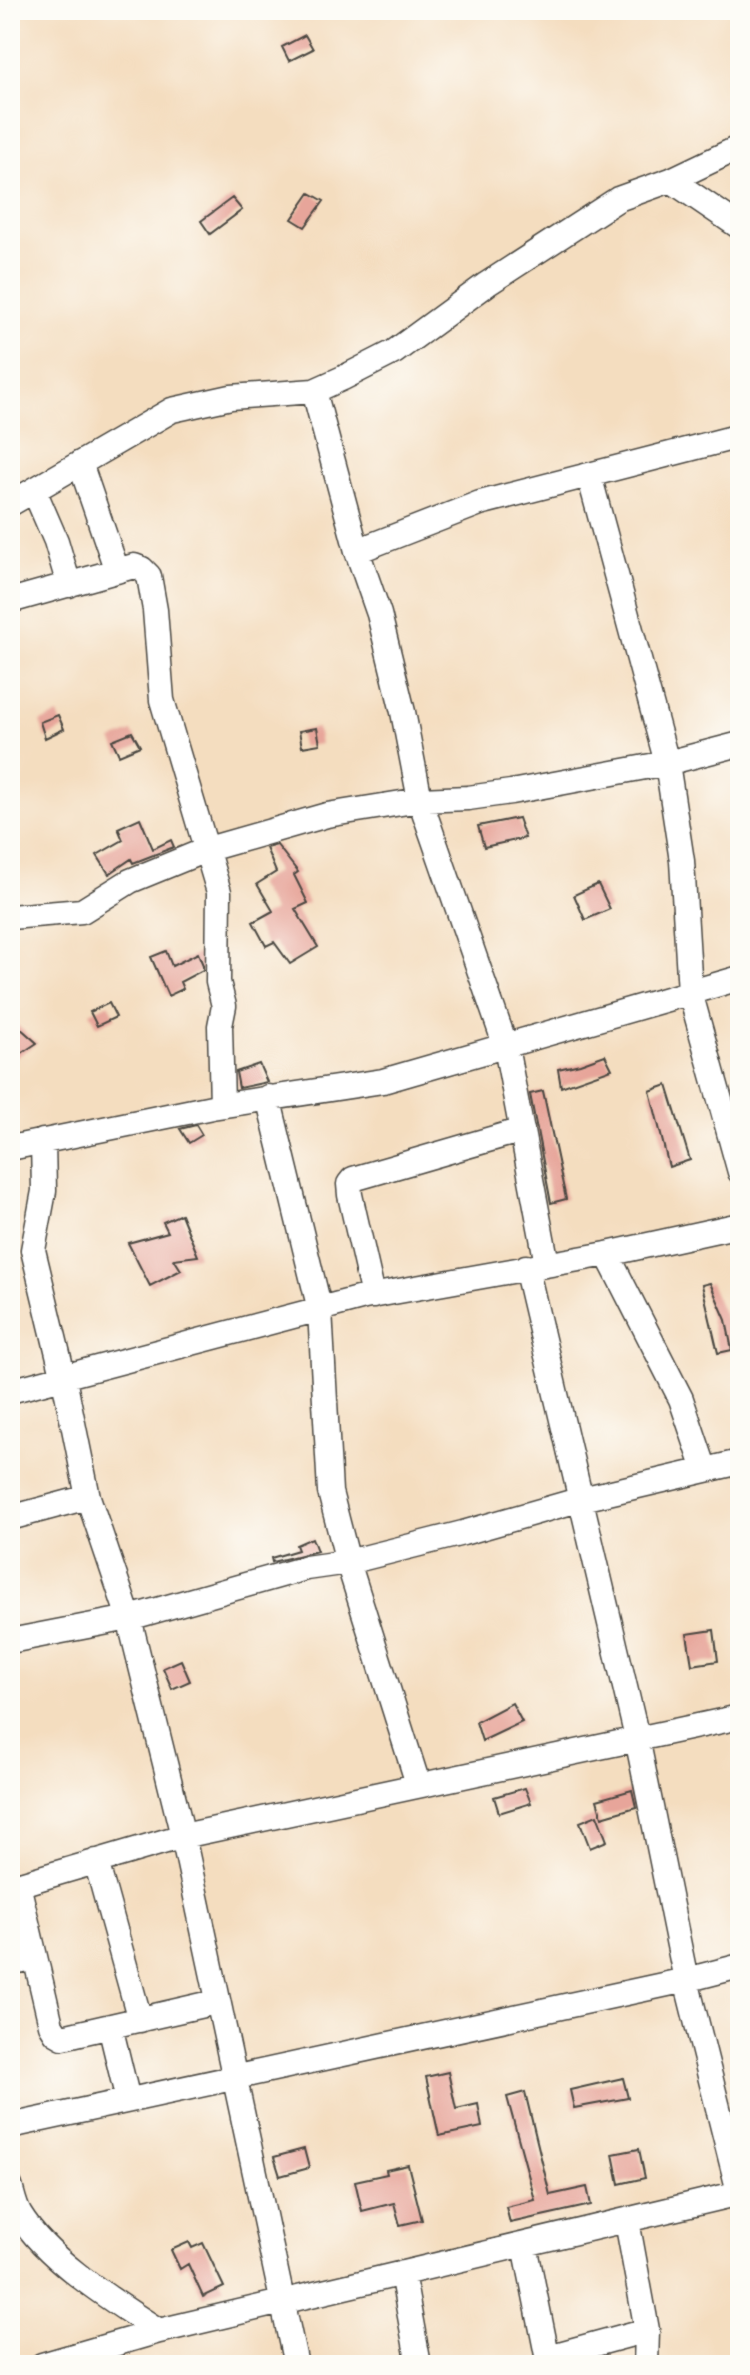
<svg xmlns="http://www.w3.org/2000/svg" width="750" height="2375" font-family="Itim,sans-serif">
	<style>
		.building { fill: #e7a59a }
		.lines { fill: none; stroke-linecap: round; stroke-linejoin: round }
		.street-casing { stroke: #494641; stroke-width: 27 }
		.street { stroke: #fff; stroke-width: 24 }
	</style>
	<rect width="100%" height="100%" fill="#fdfcf7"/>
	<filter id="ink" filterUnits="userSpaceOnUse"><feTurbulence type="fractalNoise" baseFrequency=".0125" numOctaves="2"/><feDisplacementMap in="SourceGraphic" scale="16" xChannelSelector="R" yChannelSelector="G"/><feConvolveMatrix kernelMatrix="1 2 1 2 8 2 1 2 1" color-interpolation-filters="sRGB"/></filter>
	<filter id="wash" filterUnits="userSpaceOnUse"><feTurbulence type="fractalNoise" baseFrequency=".006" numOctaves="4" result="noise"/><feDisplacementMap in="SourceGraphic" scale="32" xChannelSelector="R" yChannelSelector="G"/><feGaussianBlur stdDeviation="1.8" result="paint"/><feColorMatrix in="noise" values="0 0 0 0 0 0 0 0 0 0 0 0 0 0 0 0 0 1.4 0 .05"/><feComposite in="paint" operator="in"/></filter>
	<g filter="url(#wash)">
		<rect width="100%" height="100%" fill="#f4ddbf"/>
		<g id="blocks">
			<path class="building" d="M305 35 313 49 289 61 282 47Z
				M310 193 324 201 305 227 292 219Z
				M232 198 242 210 210 234 201 221Z
				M58 715 64 729 45 738 40 722Z
				M317 728 320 744 302 747 299 731Z
				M132 732 140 746 119 755 112 740Z
				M140 818 153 849 171 840 174 847 133 863 131 859 109 874 97 855 123 840 118 828Z
				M518 818 525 838 484 847 478 826Z
				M277 845 298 872 294 875 308 903 295 909 318 947 290 964 274 942 266 946 253 922 273 911 257 884 276 872 266 848Z
				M598 884 610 909 585 920 574 895Z
				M166 951 172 966 198 953 203 965V970L180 982 183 989 168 996 151 957Z
				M109 1003 116 1017 97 1026 90 1012Z
				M10 1019 37 1043 10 1061Z
				M605 1055 612 1069 561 1087 558 1069 580 1064Z
				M259 1064 267 1082 239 1088 236 1072Z
				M667 1085 690 1160 669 1167 650 1091Z
				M543 1091 566 1199 551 1203 530 1094Z
				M196 1125 202 1135 189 1143 180 1129Z
				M181 1214 198 1256 174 1259 181 1270 150 1286 128 1243 168 1232 163 1222Z
				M710 1283 726 1320 732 1350 718 1353 702 1285Z
				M312 1538 317 1551 272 1562 271 1558 298 1550 296 1545Z
				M714 1630 718 1661 692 1665 687 1634Z
				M181 1660 190 1681 172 1689 163 1668Z
				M512 1703 522 1722 482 1741 476 1722Z
				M525 1788 531 1803 499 1813 494 1797Z
				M632 1790 636 1807 602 1817 597 1800Z
				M597 1815 607 1841 590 1848 580 1822Z
				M448 2072 456 2109 478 2104 482 2127 439 2136 426 2077Z
				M623 2078 628 2098 574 2108 570 2090Z
				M525 2092 550 2195 587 2187 591 2205 510 2223 506 2207 535 2200 507 2097Z
				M304 2149 309 2168 280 2176 274 2157Z
				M639 2149 645 2178 619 2184 613 2154Z
				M408 2165 422 2220 400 2225 394 2203 362 2211 355 2181 387 2174 386 2170Z
				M189 2242 192 2248 203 2243 224 2287 203 2297 188 2264 180 2269 171 2250Z"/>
		</g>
	</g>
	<g filter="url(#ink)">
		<use href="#blocks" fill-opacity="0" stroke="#494641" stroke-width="2"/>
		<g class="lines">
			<g class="street-casing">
				<path id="street" d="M671 180 740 227
					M314 391 357 551 379 614 403 712 420 800 506 1047 547 1264
					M80 463 117 571
					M589 475 667 763 682 861 690 992 740 1172
					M34 490 56 541 69 585
					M10 504 172 410 231 397 314 391 343 378 394 352 487 284 618 199 671 180 740 147
					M357 551 480 503 740 436
					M10 601 134 566 142 569 149 576 155 610 162 700 219 892 218 982 224 1006 220 1026 222 1105
					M10 917 82 911 130 881 208 849 327 815 420 800 468 798 511 792 667 763 740 744
					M268 1097 320 1310 330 1492 348 1562 418 1784
					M43 1141 44 1191 33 1250 64 1379 88 1497 129 1618 183 1836 296 2365
					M10 1148 212 1107 383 1081 740 978
					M607 1254 681 1399 705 1470
					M526 1267 637 1738 686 1980 740 2196
					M373 1296 350 1195 349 1184 353 1179 522 1130
					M10 1391 365 1297 607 1254 740 1225
					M10 1518 88 1497
					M10 1641 129 1618 306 1568 348 1562 463 1533 582 1499 740 1462
					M96 1861 140 2020
					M18 1884 51 2025 56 2033 63 2037 216 2002
					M10 1887 183 1836 740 1717
					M10 1963 35 1957
					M110 2026 128 2100
					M10 2126 686 1980 740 1966
					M10 2186C13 2196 15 2207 20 2215 48 2261 115 2302 159 2331
					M627 2221 647 2330 646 2365
					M525 2245 549 2365
					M402 2273 419 2365
					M548 2357 647 2330
					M42 2365 159 2331 740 2193"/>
			</g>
			<use href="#street" class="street"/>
		</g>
	</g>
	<rect width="750" height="2375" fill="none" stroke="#fdfcf7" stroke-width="40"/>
</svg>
